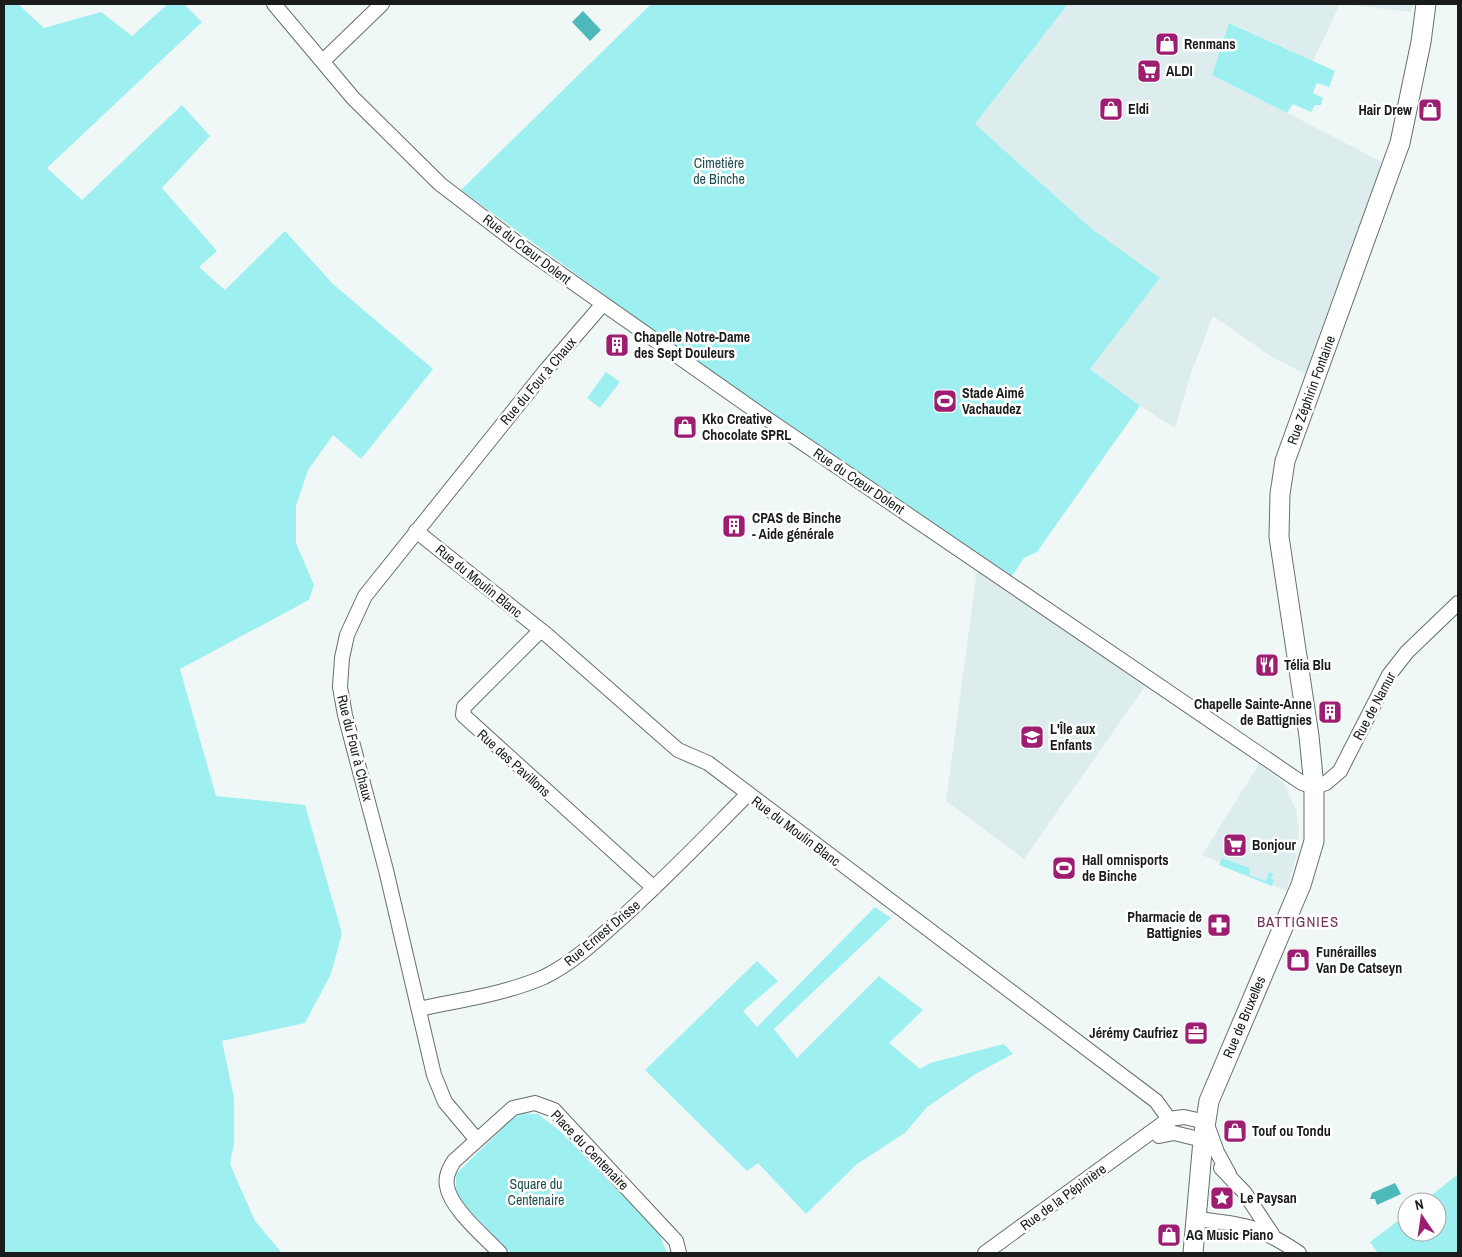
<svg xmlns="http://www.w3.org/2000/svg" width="1462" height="1257" font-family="'Archivo Narrow',sans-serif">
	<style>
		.built { fill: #ddeded }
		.green { fill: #9ef0f0 }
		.water { fill: #4eb9ba }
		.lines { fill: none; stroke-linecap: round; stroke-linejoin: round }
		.minor-casing { stroke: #686e6d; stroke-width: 16 }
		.secondary-casing { stroke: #686e6d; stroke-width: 21 }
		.minor { stroke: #fff; stroke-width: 14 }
		.secondary { stroke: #fff; stroke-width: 19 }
		.labels { text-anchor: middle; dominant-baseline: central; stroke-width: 5; stroke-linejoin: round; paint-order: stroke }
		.poi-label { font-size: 14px; font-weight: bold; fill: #1a1c1c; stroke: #fff; text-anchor: start }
		.park-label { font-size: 14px; fill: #1e4e4e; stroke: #fff }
		.street-label { font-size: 14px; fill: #1a1c1c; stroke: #fff }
		.neighbourhood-label { font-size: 15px; letter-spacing: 1px; fill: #723458; stroke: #fff }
	</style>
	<rect width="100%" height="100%" fill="#f0f7f7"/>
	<path class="built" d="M1068 4H1340L1313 61 1230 23 1212 74 1382 162 1305 374 1272 357 1213 316 1191 373 1175 428 1124 396 1090 369 1159 277 1092 229 975 124Z
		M1343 4H1413L1411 12Z
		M977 570 1146 685 1024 859 946 801Z
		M1259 764 1284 783 1296 810 1299 829 1296 856 1287 891 1202 855Z"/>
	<path class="green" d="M4 4H18L44 28 101 12 132 36 168 4H184L202 22 47 168 82 200 182 105 210 136 162 188 217 251 199 267 225 290 285 231 333 284 433 369 361 459 333 435 308 470 296 506V543L314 585 309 600 180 669 216 796 305 805 342 933 331 974 305 1023 222 1041 234 1098V1144L230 1164 255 1221 282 1253H4Z
		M651 4H1068L975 124 1092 229 1160 278 1090 369 1140 406 1037 552 1024 558 1012 576 687 355 461 190Z
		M1229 23 1335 71 1329 87 1317 83 1313 93 1323 98 1321 105H1315L1311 112 1293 104 1287 113 1212 75Z
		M606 372 620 382 600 408 587 398Z
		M1222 858 1250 868 1249 875 1266 881 1269 872 1273 874 1271 878 1274 880 1272 886 1219 865Z
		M875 907 891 918 774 1029 797 1058 879 976 923 1010 889 1043 920 1069 930 1063 1004 1044 1013 1054 977 1073 927 1107 905 1133 857 1164 806 1214 758 1163 747 1171 645 1070 757 961 778 981 743 1011 757 1027Z
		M523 1113 538 1114 560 1131 659 1233 667 1253H511L462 1203 456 1191V1174L513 1118Z
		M1458 1174V1253H1378L1370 1242 1407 1214V1232H1437V1202H1423Z"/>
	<path class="water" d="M583 11 601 30 590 41 572 22Z
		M1395 1183 1401 1194 1377 1205 1375 1199H1370L1372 1193Z"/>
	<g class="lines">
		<g class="minor-casing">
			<path id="minor" d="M274 4 353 98 440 184 521 246 760 414 1302 783 1314 787 1326 783 1340 771 1389 675 1407 652 1458 603
				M323 61 382 4
				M416 531 547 635 678 750 708 763 1156 1101 1169 1119 1167 1134
				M541 630 464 707 463 715 654 888
				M419 1009C460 1000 505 994 544 977 571 964 595 942 617 922 663 881 705 837 748 794
				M1159 1136 1174 1133 1203 1140
				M477 1140 445 1102 434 1075 386 870 345 715 340 687 342 658 347 635 365 596 546 370 602 305
				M1221 1168 1244 1192 1272 1234
				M1197 1219C1244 1224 1259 1226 1299 1253
				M500 1253C485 1237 450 1208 447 1186 445 1177 449 1169 454 1161L513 1108 535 1103 554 1110 676 1241 679 1253
				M985 1253 1169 1119 1184 1117 1206 1122 1217 1152 1229 1174"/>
		</g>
		<g class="secondary-casing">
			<path id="secondary" d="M1193 1253 1203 1140 1209 1101 1301 885 1314 841V787L1309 736 1279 537 1280 494 1285 461 1400 143 1421 42 1426 4"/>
		</g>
		<use href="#minor" class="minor"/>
		<use href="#secondary" class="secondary"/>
	</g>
	<defs>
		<g id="shop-square" transform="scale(1.25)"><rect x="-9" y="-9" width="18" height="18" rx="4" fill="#9d1d71" stroke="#fff"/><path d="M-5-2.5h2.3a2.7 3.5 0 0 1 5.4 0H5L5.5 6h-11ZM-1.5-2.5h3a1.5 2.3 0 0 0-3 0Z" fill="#fff"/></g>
		<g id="supermarket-square" transform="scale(1.25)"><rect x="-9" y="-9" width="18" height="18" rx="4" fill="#9d1d71" stroke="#fff"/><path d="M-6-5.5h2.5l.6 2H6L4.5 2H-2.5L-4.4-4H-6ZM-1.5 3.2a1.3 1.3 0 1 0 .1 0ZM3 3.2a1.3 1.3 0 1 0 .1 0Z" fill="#fff"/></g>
		<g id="building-square" transform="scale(1.25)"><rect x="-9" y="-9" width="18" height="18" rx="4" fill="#9d1d71" stroke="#fff"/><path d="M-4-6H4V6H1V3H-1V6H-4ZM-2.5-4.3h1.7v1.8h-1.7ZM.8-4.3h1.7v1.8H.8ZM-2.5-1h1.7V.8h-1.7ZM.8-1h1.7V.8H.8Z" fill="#fff"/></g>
		<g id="stadium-square" transform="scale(1.25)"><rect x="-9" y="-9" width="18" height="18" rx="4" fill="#9d1d71" stroke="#fff"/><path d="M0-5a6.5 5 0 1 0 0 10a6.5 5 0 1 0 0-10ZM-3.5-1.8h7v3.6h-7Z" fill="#fff"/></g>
		<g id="restaurant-square" transform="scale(1.25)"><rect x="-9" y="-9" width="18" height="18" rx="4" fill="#9d1d71" stroke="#fff"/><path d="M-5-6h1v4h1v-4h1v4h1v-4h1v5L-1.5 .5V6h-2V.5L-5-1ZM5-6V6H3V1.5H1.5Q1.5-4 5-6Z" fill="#fff"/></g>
		<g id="school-square" transform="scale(1.25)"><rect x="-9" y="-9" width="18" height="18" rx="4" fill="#9d1d71" stroke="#fff"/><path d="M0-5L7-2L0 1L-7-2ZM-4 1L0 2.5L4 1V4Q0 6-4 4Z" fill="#fff"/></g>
		<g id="pharmacy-square" transform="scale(1.25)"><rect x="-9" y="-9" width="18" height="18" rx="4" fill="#9d1d71" stroke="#fff"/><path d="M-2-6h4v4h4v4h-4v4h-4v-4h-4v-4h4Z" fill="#fff"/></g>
		<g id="office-square" transform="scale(1.25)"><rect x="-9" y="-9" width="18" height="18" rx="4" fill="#9d1d71" stroke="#fff"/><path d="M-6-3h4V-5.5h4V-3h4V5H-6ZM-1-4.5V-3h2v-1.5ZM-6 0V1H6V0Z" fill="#fff"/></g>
		<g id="sight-square" transform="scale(1.25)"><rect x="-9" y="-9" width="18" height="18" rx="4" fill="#9d1d71" stroke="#fff"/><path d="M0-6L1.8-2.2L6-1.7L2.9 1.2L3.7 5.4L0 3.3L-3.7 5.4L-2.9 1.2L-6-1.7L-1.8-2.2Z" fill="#fff"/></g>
	</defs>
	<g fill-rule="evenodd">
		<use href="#shop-square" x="1167" y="44"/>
		<use href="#supermarket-square" x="1149" y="71"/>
		<use href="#shop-square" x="1111" y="109"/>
		<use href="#shop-square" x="1430" y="110"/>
		<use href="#building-square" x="617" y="345"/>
		<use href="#stadium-square" x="945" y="401"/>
		<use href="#shop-square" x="685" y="427"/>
		<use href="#building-square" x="734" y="526"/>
		<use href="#restaurant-square" x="1267" y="665"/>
		<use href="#building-square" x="1330" y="712"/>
		<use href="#school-square" x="1032" y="737"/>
		<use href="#supermarket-square" x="1235" y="845"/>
		<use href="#stadium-square" x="1064" y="868"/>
		<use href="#pharmacy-square" x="1219" y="925"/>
		<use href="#shop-square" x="1298" y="960"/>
		<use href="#office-square" x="1196" y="1033"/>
		<use href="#shop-square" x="1235" y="1131"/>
		<use href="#sight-square" x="1222" y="1198"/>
		<use href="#shop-square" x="1169" y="1235"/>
	</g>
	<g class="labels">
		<g class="poi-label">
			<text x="1184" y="44">Renmans</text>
			<text x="1166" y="71">ALDI</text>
			<text x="1128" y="109">Eldi</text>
			<text x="1412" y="110" text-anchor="end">Hair Drew</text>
			<text x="634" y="337">Chapelle Notre-Dame<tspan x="634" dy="16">des Sept Douleurs</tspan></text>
			<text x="962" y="393">Stade Aimé<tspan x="962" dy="16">Vachaudez</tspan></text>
			<text x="702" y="419">Kko Creative<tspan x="702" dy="16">Chocolate SPRL</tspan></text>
			<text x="752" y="518">CPAS de Binche<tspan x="752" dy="16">- Aide générale</tspan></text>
			<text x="1284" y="665">Télia Blu</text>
			<text x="1312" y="704" text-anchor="end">Chapelle Sainte-Anne<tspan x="1312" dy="16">de Battignies</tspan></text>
			<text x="1050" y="729">L'Île aux<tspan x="1050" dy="16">Enfants</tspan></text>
			<text x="1252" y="845">Bonjour</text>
			<text x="1082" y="860">Hall omnisports<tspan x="1082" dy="16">de Binche</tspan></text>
			<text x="1202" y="917" text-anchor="end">Pharmacie de<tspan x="1202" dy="16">Battignies</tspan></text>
			<text x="1316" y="952">Funérailles<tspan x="1316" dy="16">Van De Catseyn</tspan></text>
			<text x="1178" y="1033" text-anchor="end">Jérémy Caufriez</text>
			<text x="1252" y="1131">Touf ou Tondu</text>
			<text x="1240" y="1198">Le Paysan</text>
			<text x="1186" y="1235">AG Music Piano</text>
		</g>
		<g class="park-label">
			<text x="719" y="163">Cimetière<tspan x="719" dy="16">de Binche</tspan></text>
			<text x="536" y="1184">Square du<tspan x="536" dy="16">Centenaire</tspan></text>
		</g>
		<g class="street-label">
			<text transform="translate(527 249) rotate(37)">Rue du Cœur Dolent</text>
			<text transform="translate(538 381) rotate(-50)">Rue du Four à Chaux</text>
			<text transform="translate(1311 390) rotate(-70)">Rue Zéphirin Fontaine</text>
			<text transform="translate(859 481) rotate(34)">Rue du Cœur Dolent</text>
			<text transform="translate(479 581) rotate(39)">Rue du Moulin Blanc</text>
			<text transform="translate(1374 706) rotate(-62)">Rue de Namur</text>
			<text transform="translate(355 748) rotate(76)">Rue du Four à Chaux</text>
			<text transform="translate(514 763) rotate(42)">Rue des Pavillons</text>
			<text transform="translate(796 831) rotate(37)">Rue du Moulin Blanc</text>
			<text transform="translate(602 933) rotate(-40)">Rue Ernest Drisse</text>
			<text transform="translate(1244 1017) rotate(-67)">Rue de Bruxelles</text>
			<text transform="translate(590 1150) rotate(46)">Place du Centenaire</text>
			<text transform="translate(1063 1197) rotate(-36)">Rue de la Pépinière</text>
		</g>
		<g class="neighbourhood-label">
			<text x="1298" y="921">BATTIGNIES</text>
		</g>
	</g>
	<rect width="1462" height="1257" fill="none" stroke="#1a1c1c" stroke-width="10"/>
	<g transform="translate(1422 1217) rotate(347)"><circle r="24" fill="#ffffff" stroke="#a3a4a4"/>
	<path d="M0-4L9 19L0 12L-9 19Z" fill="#9d1d71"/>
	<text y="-8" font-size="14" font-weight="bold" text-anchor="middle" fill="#1a1c1c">N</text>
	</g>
</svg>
